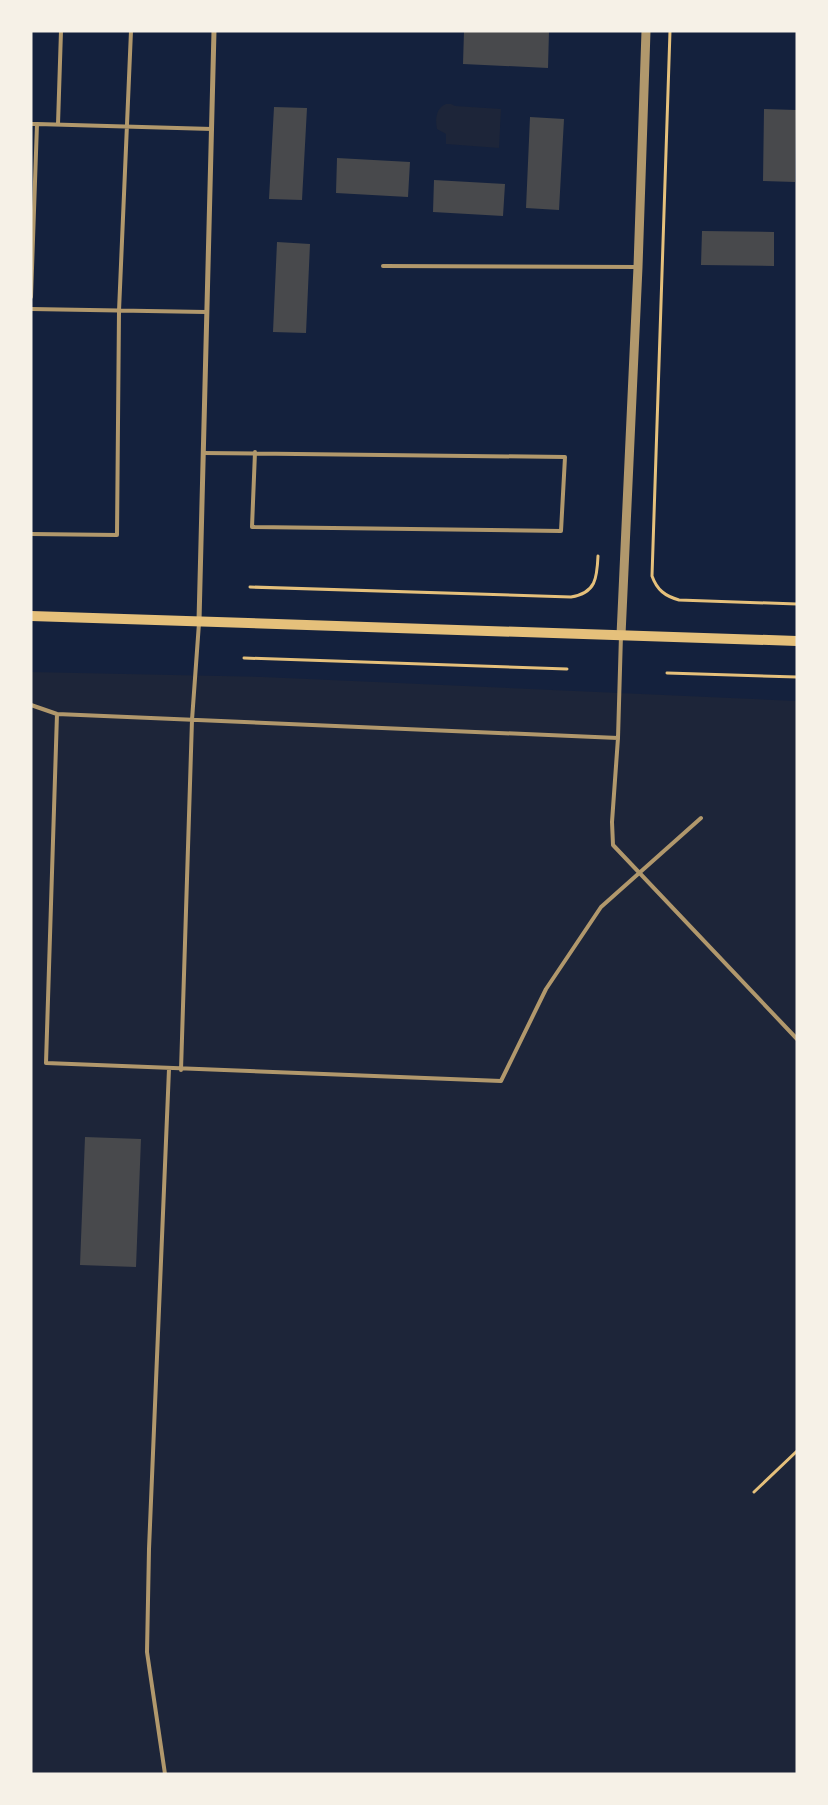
<svg xmlns="http://www.w3.org/2000/svg" width="828" height="1805" font-family="'Sofia Sans Condensed',sans-serif">
	<style>
		.green { fill: #1d2539 }
		.building { fill: #48494c }
		.lines { fill: none; stroke-linecap: round; stroke-linejoin: round }
		.path { stroke: #e5c07b; stroke-width: 3 }
		.service { stroke: #b1986c; stroke-width: 4 }
		.minor { stroke: #b1986c; stroke-width: 5 }
		.tertiary { stroke: #b1986c; stroke-width: 9 }
		.secondary { stroke: #e5c07b; stroke-width: 10 }
	</style>
	<rect width="100%" height="100%" fill="#14213d"/>
	<path class="green" d="M446 104H451L455 106 501 109 499 148 446 144V134L437 129C435 119 436 108 446 104Z
		M31 672 263 677 797 701V1774H31Z"/>
	<path class="building" d="M464 31H549L548 68 463 64Z
		M274 107 307 108 302 200 269 199Z
		M764 109 796 110 795 182 763 181Z
		M530 117 564 119 559 210 526 208Z
		M337 158 410 162 408 197 336 193Z
		M434 180 505 184 503 216 433 212Z
		M702 231 774 232V266L701 265Z
		M277 242 310 244 306 333 273 332Z
		M85 1137 141 1139 136 1267 80 1265Z"/>
	<g class="lines">
		<path class="path" d="M670 31 652 576C657 590 665 596 679 600L797 604
			M250 587 571 597C596 593 597 578 598 556
			M244 658 567 669
			M667 673 797 677
			M754 1492 797 1451"/>
		<path class="service" d="M31 124H37L31 297
			M37 124 212 129
			M58 124 61 31
			M383 266 638 267
			M31 309 206 312
			M203 453 565 457 561 531 252 527 255 452
			M31 534 117 535 119 311 131 31
			M621 635 618 738 612 822 613 845 797 1039
			M31 705 57 714 618 738
			M57 714 46 1063 501 1081 546 989 601 907 701 818
			M181 1070 192 720 199 623
			M165 1774 147 1652 149 1549 169 1069"/>
		<path class="minor" d="M199 621 214 31"/>
		<path class="tertiary" d="M621 635 638 267 646 31"/>
		<path class="secondary" d="M31 616 797 641"/>
	</g>
	<rect width="828" height="1805" fill="none" stroke="#f6f1e7" stroke-width="65"/>
</svg>
